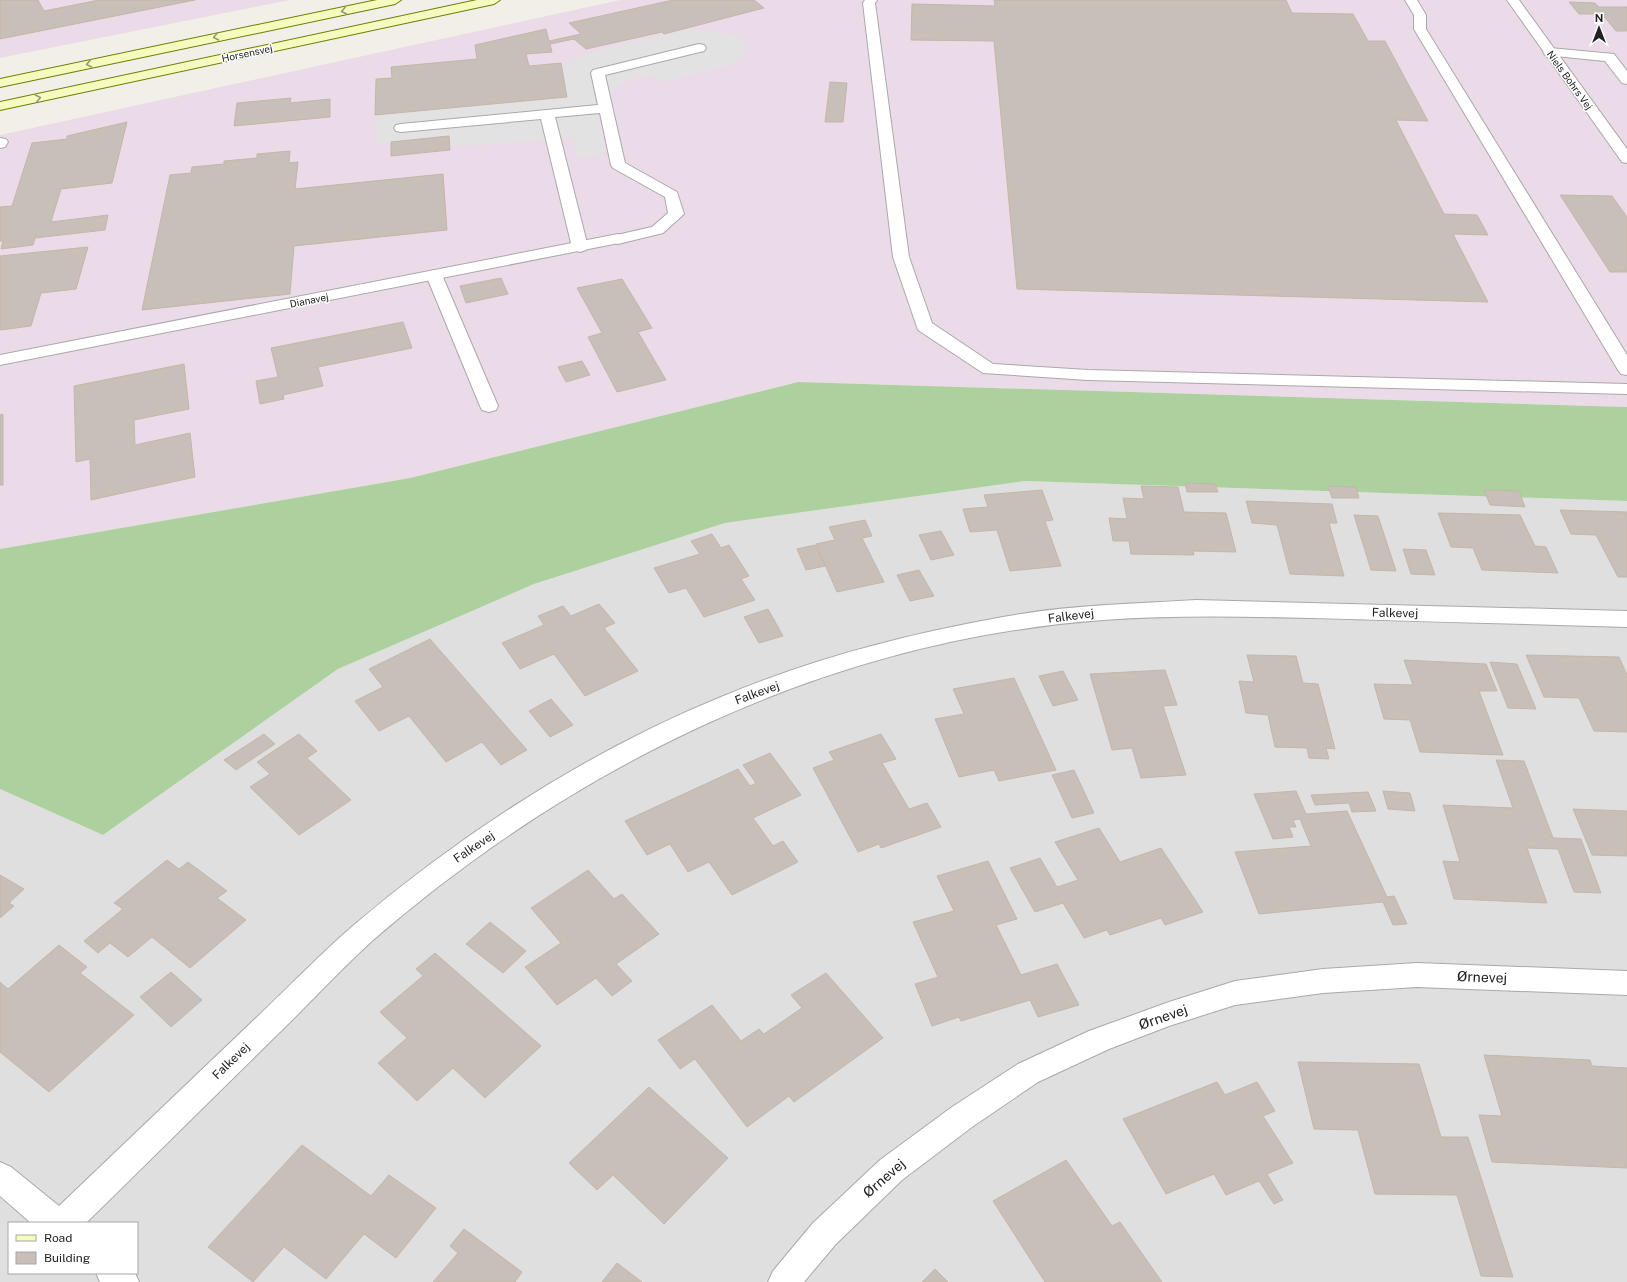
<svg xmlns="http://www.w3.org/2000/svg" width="1627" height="1282" font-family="'Public Sans',sans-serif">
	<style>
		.residential { fill: #e0dfdf; fill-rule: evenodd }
		.industrial { fill: #ebdbe8 }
		.forest { fill: #add19e }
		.parking { fill: #e2e2e2 }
		.building { fill: #c7bfb8; stroke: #c4b6ab }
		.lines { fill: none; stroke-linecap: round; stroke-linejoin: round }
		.service-casing { stroke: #a9a9a9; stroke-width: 2 }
		.minor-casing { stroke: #a9a9a9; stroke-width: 2 }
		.secondary-casing { stroke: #707d05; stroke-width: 2 }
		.service { fill: #fff; fill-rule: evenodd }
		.minor { fill: #fff; fill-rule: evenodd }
		.secondary { fill: #f7fabf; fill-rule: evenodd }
		.oneway { stroke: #979978 }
		.labels { text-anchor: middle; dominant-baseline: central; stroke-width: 3; stroke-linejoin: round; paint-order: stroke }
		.far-street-label { font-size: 10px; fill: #222; stroke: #fff }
		.street-label { font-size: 12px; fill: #222; stroke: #fff }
		.near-street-label { font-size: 14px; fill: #222; stroke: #fff }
	</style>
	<rect width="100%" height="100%" fill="#f2efe9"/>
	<path class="residential" d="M1025 481 1627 501V1282H0V789L103 835 338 669 534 584 725 523ZM9 1223H137V1273H9Z"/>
	<path class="industrial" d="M0 0H290L0 58Z
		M620 0H1627V407L798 382 410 478 0 549V135Z"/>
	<path class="forest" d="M798 382 1627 407V501L1025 481 725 523 534 584 338 669 103 835 0 789V549L410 478Z"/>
	<path class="parking" d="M691 29 727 33 740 38 746 44 745 55 727 66 663 82 651 75 630 79 611 90 612 99 593 100 606 155 577 157 572 137 450 147 449 136 377 144 375 115 567 97 562 71 566 65 578 57 606 48Z"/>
	<path class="building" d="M0 0H38L44 11 99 0H195L0 39Z
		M673 0H754L764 8 664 34 662 32 586 49 574 39 550 44 552 52 526 54 529 66 561 63 567 97 375 115 376 79 392 78 391 67 477 59 475 45 546 29 549 41 581 34 569 23Z
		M994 0H1286L1292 13 1353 14 1368 41H1385L1428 121 1396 120 1444 214 1477 215 1488 235 1453 234 1488 302 1017 289 994 41 911 40 912 4 995 6Z
		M1569 2 1595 3 1599 7H1627V31H1616L1602 14H1579Z
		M830 82 847 83 843 122H825Z
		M291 98 290 103 330 99V117L234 126 237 103Z
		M127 122 112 183 61 189 51 222 108 215 105 230 35 238 33 245 1 249 3 241H0V207L12 206 32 143 67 139V136Z
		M449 136 450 150 391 156V142Z
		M290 151 289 163 298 162 295 189 443 174 447 230 294 246 290 294 142 310 170 175 191 173 192 167 224 164V161L257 158V154Z
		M1560 195 1612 196 1627 217V272H1610Z
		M88 247 76 289 41 293 31 326 0 330V256Z
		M501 278 508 294 466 303 460 286Z
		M622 279 652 328 638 332 666 380 617 392 588 337 602 333 577 288Z
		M403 322 412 348 318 367 323 386 283 395 284 399 260 404 256 381 278 377 271 348Z
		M582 361 590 375 566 382 558 367Z
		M184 364 189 409 134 420 135 445 190 433 195 477 91 500 90 459 76 462 74 386Z
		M3 414V485H0V415Z
		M1185 483 1215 484 1218 492H1187Z
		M1141 486 1178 487 1184 512 1226 513 1236 552 1193 551 1194 555 1131 554 1129 541H1113L1109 518 1127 519 1123 498 1144 499Z
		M1328 486 1356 487 1359 498H1332Z
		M1042 490 1053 520 1045 521 1061 566 1010 571 997 530 970 532 963 509 988 507 984 495Z
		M1484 490 1519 491 1525 507 1490 505Z
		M1246 501 1332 504 1337 523H1329L1344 576 1290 574 1277 525 1252 523Z
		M1560 510 1627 512V577H1618L1596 535 1571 534Z
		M1438 513 1520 515 1535 546 1546 547 1558 573 1482 570 1473 548 1451 547Z
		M1354 515 1378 516 1396 571 1371 570Z
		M865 520 872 536 862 538 884 582 837 592 816 544 835 540 829 527Z
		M941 531 954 555 931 560 919 535Z
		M712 534 721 548 729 545 749 576 741 579 755 600 704 617 686 588 669 593 654 568 700 554 691 541Z
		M815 545 825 566 806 570 797 549Z
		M1403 549 1426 550 1435 575 1411 574Z
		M919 570 934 596 910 601 897 575Z
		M599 604 615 623 604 628 638 671 585 696 554 654 520 669 502 643 544 625 538 616 563 606 571 616Z
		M768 609 783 636 759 643 744 617Z
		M430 639 527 750 501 765 482 742 446 762 409 716 379 731 355 701 383 687 369 669Z
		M1247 655 1296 656 1303 683 1318 684 1335 749 1326 748 1329 759 1309 758 1307 748 1275 747 1268 715 1246 713 1239 681 1254 682Z
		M1526 655 1619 657 1627 675V732L1594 731 1579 698 1544 697Z
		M1404 660 1486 664 1497 691H1479L1503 755 1420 752 1410 720 1384 719 1374 684 1413 685Z
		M1490 662 1517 664 1536 709 1508 708Z
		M1165 670 1177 705 1163 706 1186 775 1141 778 1132 748 1112 750 1090 674Z
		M1063 671 1078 700 1053 706 1039 676Z
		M1014 678 1056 770 999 781 994 770 959 777 935 719 964 714 953 689Z
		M551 699 573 725 550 737 529 711Z
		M264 734 275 744 236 770 224 760Z
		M299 734 317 751 307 758 351 800 299 835 250 787 270 774 257 762Z
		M881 734 896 759 882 763 909 809 927 803 941 827 881 848 879 844 858 852 813 768 834 760 829 752Z
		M770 753 801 795 753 818 773 846 783 841 798 862 732 895 709 862 688 872 670 844 647 855 625 821 738 769 750 786 756 783 743 765Z
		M1496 760 1524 761 1553 838 1581 839 1601 893 1574 892 1558 849 1527 848 1547 903 1454 899 1443 861 1460 862 1443 805 1513 808Z
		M1074 770 1094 813 1072 818 1052 775Z
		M1296 791 1306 814 1347 811 1387 897 1394 896 1407 924 1393 925 1383 902 1259 914 1235 852 1311 846 1300 819 1293 820 1296 827H1289L1293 837 1273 839 1254 794Z
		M1383 791 1410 793 1415 811 1388 809Z
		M1368 792 1376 811 1352 812 1349 803 1315 805 1311 795Z
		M1573 809 1627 811V856L1592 855Z
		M1099 828 1120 862 1161 848 1203 912 1165 925 1161 918 1110 935 1107 930 1084 938 1063 903 1035 912 1010 868 1040 858 1057 887 1078 880 1055 842Z
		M167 860 179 869 188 862 227 891 217 898 246 920 190 968 152 937 128 957 110 943 98 953 84 941 123 909 114 903Z
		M988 861 1017 919 996 925 1021 975 1057 964 1079 1005 1038 1017 1030 1000 961 1021 959 1017 932 1026 915 984 938 977 913 922 954 911 937 876Z
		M588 870 614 899 622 894 659 934 616 964 632 981 612 996 596 978 557 1005 525 967 561 943 531 908Z
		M0 875 24 889 9 903 14 906 0 918Z
		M490 922 526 951 503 973 466 944Z
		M59 945 87 967 80 973 134 1015 49 1092 0 1052V982L8 989Z
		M435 953 541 1046 485 1098 453 1068 417 1101 378 1063 407 1038 380 1012 423 976 416 969Z
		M171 972 202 1000 171 1027 140 997Z
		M826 973 883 1038 794 1102 789 1096 747 1127 695 1059 680 1069 658 1040 712 1005 741 1041 759 1029 764 1034 802 1008 791 995Z
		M1484 1055 1590 1060 1592 1066 1627 1068V1168L1492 1162 1479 1115 1502 1116Z
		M1298 1062 1419 1064 1441 1137H1468L1513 1277 1481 1276 1457 1195 1375 1194 1358 1130 1314 1129Z
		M1217 1082 1225 1095 1257 1082 1275 1111 1263 1116 1293 1163 1267 1174 1283 1200 1274 1204 1259 1181 1226 1195 1214 1174 1166 1194 1123 1119Z
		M649 1087 728 1158 664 1224 613 1175 597 1190 569 1163Z
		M302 1145 371 1196 389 1175 436 1208 396 1258 364 1234 326 1279 284 1247 253 1282 208 1247Z
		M1066 1160 1112 1226 1120 1222 1162 1282H1045L993 1201Z
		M464 1229 522 1272 515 1282H433L458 1253 450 1246Z
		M617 1263 642 1282H602Z
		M935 1269 948 1282H922Z"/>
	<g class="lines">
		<g class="service-casing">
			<path id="service" d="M865 0H877L875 3 909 257 932 323 993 364 1088 370 1627 384V394L1088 380 983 373 918 330 893 257 863 3Z
				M1405 0H1417L1426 15V29L1627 355V375L1621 374 1618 370 1414 29V15Z
				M699 44 704 45 706 48 704 51 605 75 625 163 677 192 684 214 663 233 618 244 612 242 610 239 612 236 652 227 668 213 665 197 613 168 611 165 600 113 555 117 588 247 586 250 580 252 574 250 572 247 541 119 401 132 396 131 394 128 396 125 401 124 598 105 591 73 593 70Z
				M1550 48 1614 54 1627 71V84L1622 83 1605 61 1545 55 1543 52Z
				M0 138 6 139 8 142 5 147 0 148Z
				M434 270 440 272 442 275 498 406 496 410 489 412 482 410 480 406 426 275 428 272Z"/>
		</g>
		<g class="minor-casing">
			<path id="minor" d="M1507 0H1519L1627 149V163L1622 162Z
				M618 234 624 236 626 239 624 242 0 365V355Z
				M1196 600 1627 611V627C1534 624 1441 622 1348 619 1266 617 1185 614 1103 620 830 640 577 763 372 941 340 970 310 1003 279 1033 215 1096 150 1160 86 1223H31L0 1196V1162L11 1167 59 1206C125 1143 191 1080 257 1017 289 987 320 954 354 925 464 832 587 752 721 697 811 659 907 634 1003 617 1067 605 1132 604 1196 600Z
				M1417 963 1627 971V995L1417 987 1323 993 1235 1005 1169 1026 1109 1049 1038 1082 972 1127 902 1180 835 1245 804 1282H768L773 1271 813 1223 880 1160 952 1107 1018 1064 1089 1031 1169 1002 1235 981 1323 969Z
				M96 1273H135L139 1282H100Z"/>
		</g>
		<g class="secondary-casing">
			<path id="secondary" d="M377 0H401L395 4 0 87V79Z
				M477 0H500L494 4 0 110V102Z"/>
		</g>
		<use href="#service" class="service"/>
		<use href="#minor" class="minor"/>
		<use href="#secondary" class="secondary"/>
	</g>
	<defs><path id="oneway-chevron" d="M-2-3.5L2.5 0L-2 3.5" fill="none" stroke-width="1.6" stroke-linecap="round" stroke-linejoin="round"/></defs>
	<g class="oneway">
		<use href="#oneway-chevron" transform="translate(344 11) rotate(168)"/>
		<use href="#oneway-chevron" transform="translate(216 37) rotate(168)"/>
		<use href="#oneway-chevron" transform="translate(89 64) rotate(168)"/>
		<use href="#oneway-chevron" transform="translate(38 98) rotate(-12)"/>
	</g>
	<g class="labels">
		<g class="far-street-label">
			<text transform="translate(247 53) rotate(-12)">Horsensvej</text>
			<text transform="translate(1570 80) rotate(54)">Niels Bohrs Vej</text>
			<text transform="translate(309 300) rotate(-11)">Dianavej</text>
		</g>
		<g class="street-label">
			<text transform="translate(1395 613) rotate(1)">Falkevej</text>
			<text transform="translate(1071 616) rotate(-7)">Falkevej</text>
			<text transform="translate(757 693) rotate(-20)">Falkevej</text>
			<text transform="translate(474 847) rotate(-34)">Falkevej</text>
			<text transform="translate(231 1061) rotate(-44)">Falkevej</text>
		</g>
		<g class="near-street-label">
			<text transform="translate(1482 977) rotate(2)">Ørnevej</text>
			<text transform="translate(1163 1017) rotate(-19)">Ørnevej</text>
			<text transform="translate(884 1178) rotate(-41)">Ørnevej</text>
		</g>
	</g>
	<rect x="8" y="1222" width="130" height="52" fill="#ffffff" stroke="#a7a7a7"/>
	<rect x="16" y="1235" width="20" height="6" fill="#f7fabf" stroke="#a7a7a7"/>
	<text x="44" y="1242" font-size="12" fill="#222222">Road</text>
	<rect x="16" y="1252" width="20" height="12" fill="#c7bfb8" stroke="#a7a7a7"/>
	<text x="44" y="1262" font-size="12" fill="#222222">Building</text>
	<g transform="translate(1599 28)" stroke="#ffffff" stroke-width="3" paint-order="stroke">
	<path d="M0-3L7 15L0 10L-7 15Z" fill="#222222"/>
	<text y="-6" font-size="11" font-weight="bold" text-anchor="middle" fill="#222222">N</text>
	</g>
</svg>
